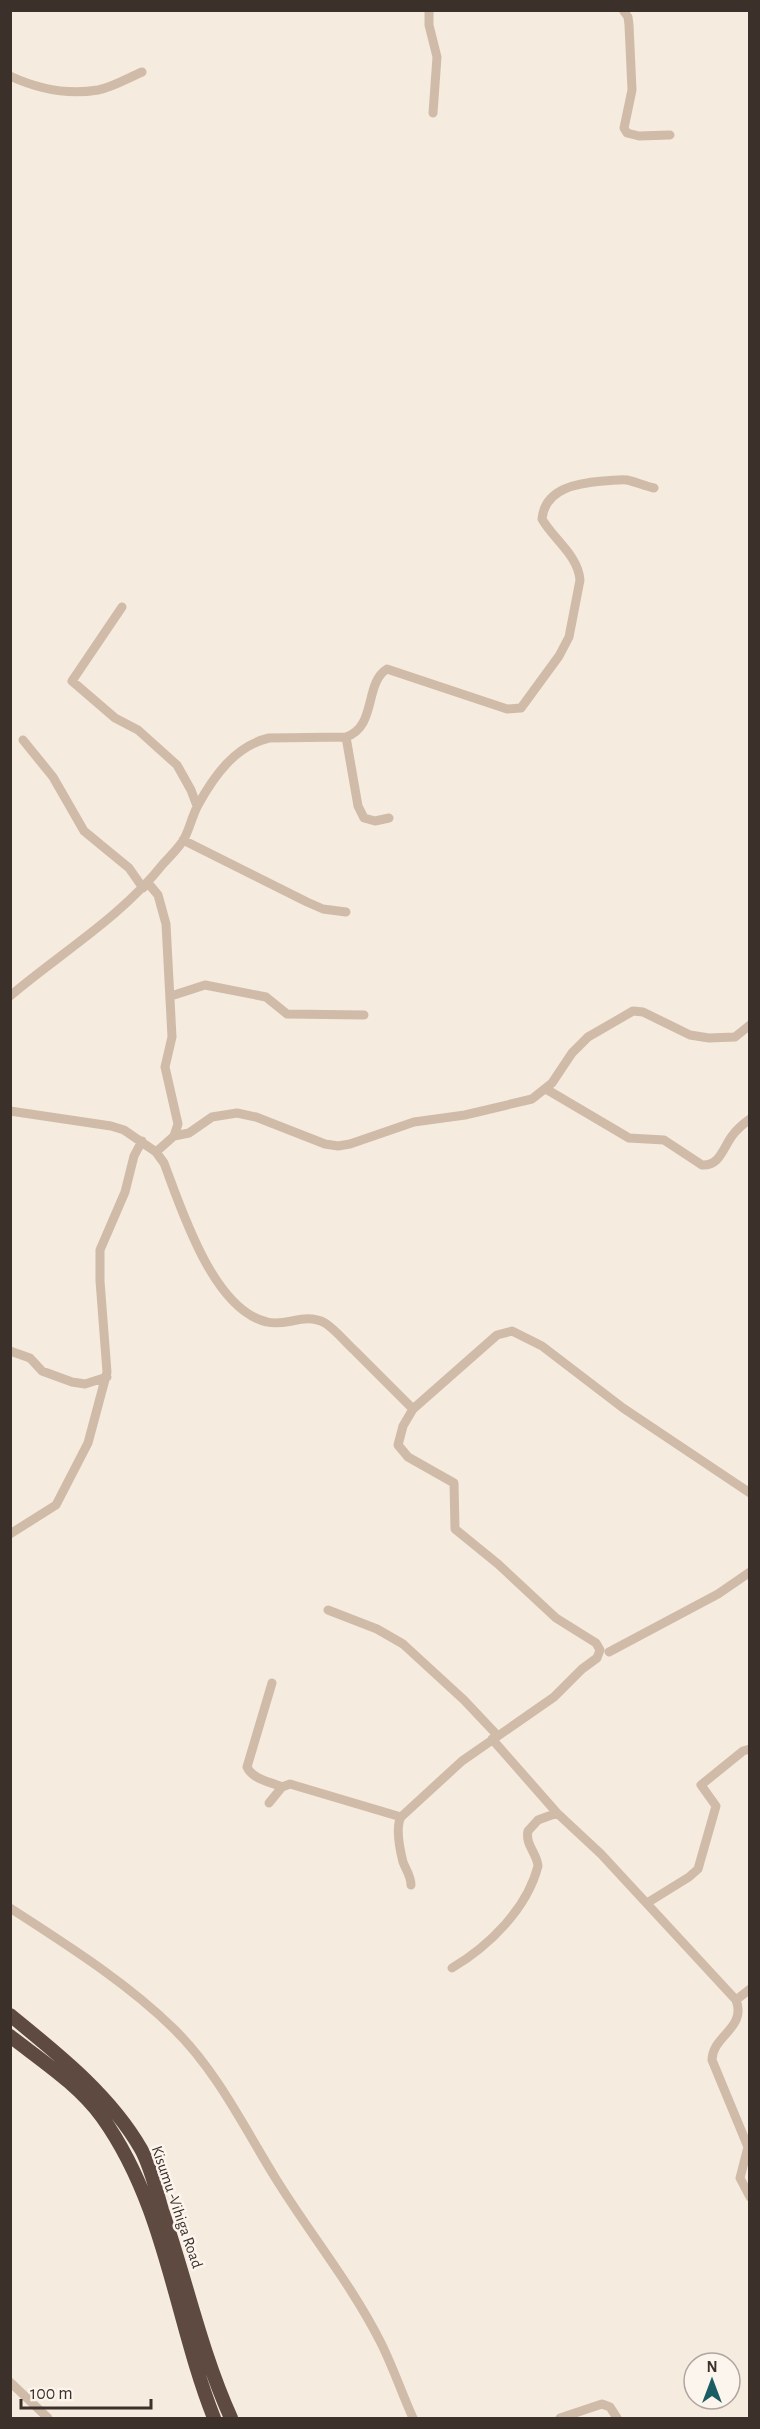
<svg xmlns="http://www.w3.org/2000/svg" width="760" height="2429" font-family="'Alegreya Sans',sans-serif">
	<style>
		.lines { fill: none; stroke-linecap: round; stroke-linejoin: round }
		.minor { stroke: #d0bba9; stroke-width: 9 }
		.highway { stroke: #5e4a40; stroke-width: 14 }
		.labels { text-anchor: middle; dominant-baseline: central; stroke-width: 5; stroke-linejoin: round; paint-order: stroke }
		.street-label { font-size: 16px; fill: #3c302a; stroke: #fcf5ed }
	</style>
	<rect width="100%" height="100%" fill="#f6ebdf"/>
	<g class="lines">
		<path class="minor" d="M429 10V25L437 57 433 113
			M623 10 628 17 629 25 632 90 624 128 627 133 639 136 670 135
			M10 76C38 89 68 95 98 90 113 87 128 78 142 72
			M122 607 72 681 115 718 138 730 177 765 191 790 197 806
			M346 737 358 806 364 818 375 821 389 818
			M23 740 53 777 84 831 129 868 143 888
			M183 840 307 902 323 909 346 912
			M148 883 158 895 166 924 172 1037 165 1067 178 1124 174 1136 156 1152
			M10 996C62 952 121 917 163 864 170 856 179 848 184 839 190 828 192 816 198 805 214 776 235 746 269 738L346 737C377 727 364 683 387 669L507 709 521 708 559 656 569 637 580 580C578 555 554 540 542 519 545 488 578 483 603 481 611 481 620 479 627 480 636 482 645 486 654 488
			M171 996 205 985 266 997 287 1014 364 1015
			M546 1089 629 1138 664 1140 702 1165C720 1166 723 1148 732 1136 737 1129 743 1124 750 1119
			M10 1111 111 1126 124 1130 156 1152 164 1163C181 1208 213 1310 267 1322 287 1327 304 1312 325 1323 336 1330 345 1342 355 1351 374 1370 394 1390 413 1409L497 1335 512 1331 542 1346 623 1408 750 1493
			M174 1136 189 1133 212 1117 237 1113 256 1117 325 1144 338 1146 350 1144 414 1122 465 1115 532 1099 552 1083 572 1053 588 1037 633 1011 643 1012 690 1035 709 1038 735 1037 750 1025
			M10 1351 30 1358 42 1371 72 1382 85 1384 107 1377
			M10 1534 56 1505 88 1443 107 1372 100 1281V1250L125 1192 134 1156 142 1141
			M328 1610 377 1629 403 1644 464 1700 497 1735
			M609 1652 718 1594 750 1572
			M272 1683 247 1767C252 1779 271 1782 282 1787
			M492 1739 557 1813 601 1854 736 2000C747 2028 712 2036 712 2060L748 2147 740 2178 750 2197
			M269 1803 282 1787 290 1784 401 1817
			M411 1885C411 1876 406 1870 403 1862 400 1850 395 1828 401 1817L462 1761 554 1697 582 1669 597 1658 600 1650 596 1643 556 1618 498 1564 455 1529 454 1483 408 1457 398 1445 403 1426 413 1409
			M647 1903 689 1877 698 1869 716 1806 701 1785 743 1751 750 1749
			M10 1908C67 1945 126 1982 174 2029 217 2071 245 2129 276 2179 310 2234 352 2285 381 2343 393 2367 402 2394 413 2418
			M452 1968C489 1946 527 1909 538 1866 537 1853 525 1845 528 1831L538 1820 557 1813
			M736 2000 750 1989
			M10 2382 48 2418
			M560 2418 602 2404 610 2407 617 2418"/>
		<path class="highway" d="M10 2015C58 2054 110 2095 141 2149 151 2167 156 2190 162 2210 186 2279 201 2352 231 2418
			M10 2036C42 2061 79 2085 102 2117 166 2206 175 2320 214 2418"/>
	</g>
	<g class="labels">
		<g class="street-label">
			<text transform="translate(177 2207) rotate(71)">Kisumu -Vihiga Road</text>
		</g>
	</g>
	<rect width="760" height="2429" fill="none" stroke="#3c302a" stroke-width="24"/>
	<g transform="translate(712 2381)"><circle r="28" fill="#fcf5ed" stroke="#afa69f" stroke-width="1.5"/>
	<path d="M0-4.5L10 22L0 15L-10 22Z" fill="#1a5d63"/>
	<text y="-9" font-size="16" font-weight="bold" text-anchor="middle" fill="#3c302a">N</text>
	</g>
	<path d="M21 2399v9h130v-9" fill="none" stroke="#3c302a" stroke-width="3"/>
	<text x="30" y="2399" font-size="18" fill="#3c302a" stroke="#fcf5ed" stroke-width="4.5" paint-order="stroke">100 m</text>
</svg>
